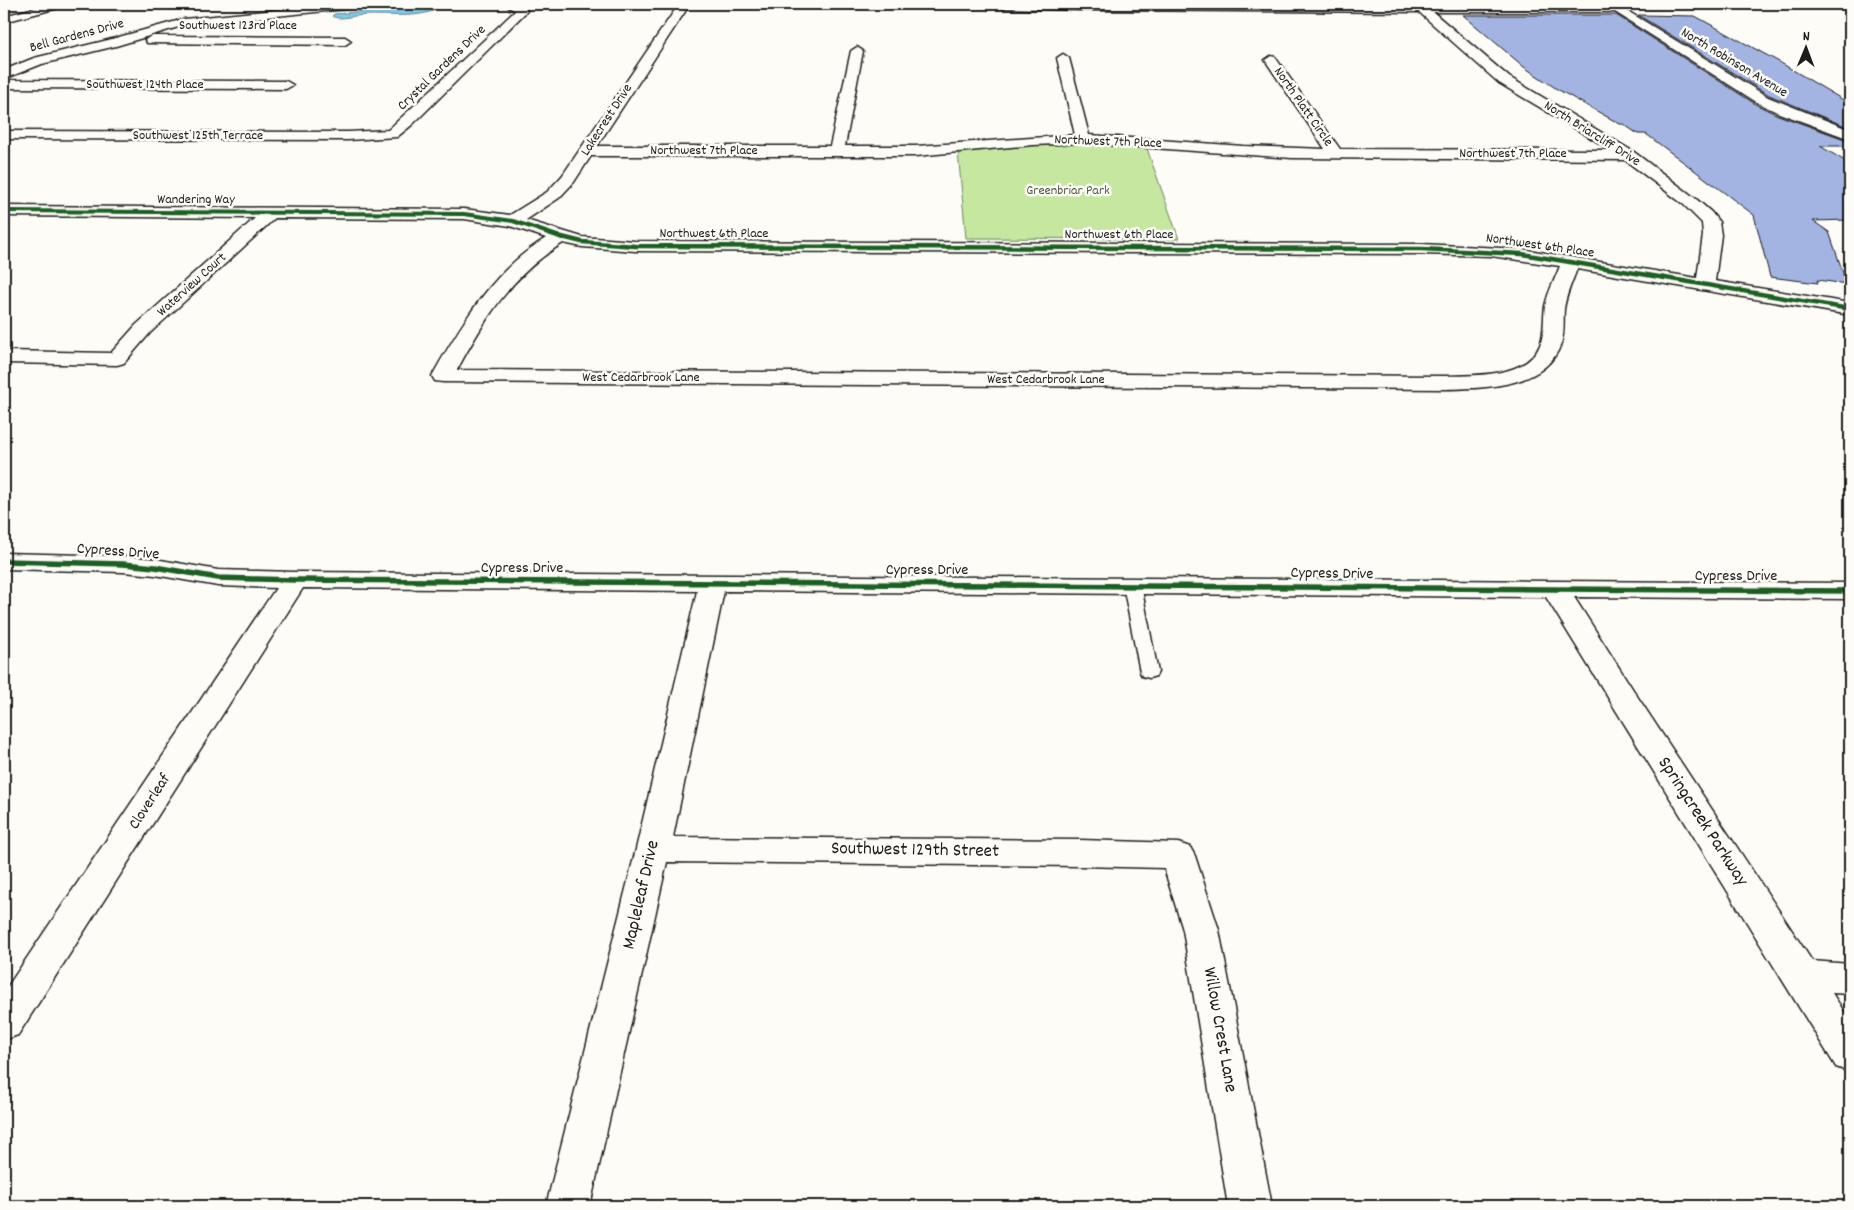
<svg xmlns="http://www.w3.org/2000/svg" width="1854" height="1210" font-family="Dekko,sans-serif">
	<style>
		.green { fill: #c5e79f; stroke: #70825e }
		.water { fill: #82c9e3; stroke: #598493 }
		.building { fill: #a3b4e3; stroke: #1c1c1c }
		.lines { fill: none; stroke-linecap: round; stroke-linejoin: round }
		.lane-casing { stroke: #1c1c1c; stroke-width: 3 }
		.street-casing { stroke: #1c1c1c; stroke-width: 3 }
		.lane { fill: #fdfcf7; fill-rule: evenodd }
		.street { fill: #fdfcf7; fill-rule: evenodd }
		.cycleway-far2-casing { stroke: #fdfcf7; stroke-width: 5.5 }
		.cycleway-far1-casing { stroke: #fdfcf7; stroke-width: 7 }
		.cycleway-casing { stroke: #fdfcf7; stroke-width: 8 }
		.cycleway-far2 { stroke: #1b5e20; stroke-width: 4 }
		.cycleway-far1 { stroke: #1b5e20; stroke-width: 4.5 }
		.cycleway { stroke: #1b5e20; stroke-width: 5.5 }
		.labels { text-anchor: middle; dominant-baseline: central; stroke-width: 5; stroke-linejoin: round; paint-order: stroke }
		.far-street-label { font-size: 14px; fill: #1c1c1c; stroke: #fdfcf7 }
		.far-park-label { font-size: 14px; fill: #4f5943; stroke: #fdfcf7 }
		.street-label { font-size: 16px; fill: #1c1c1c; stroke: #fdfcf7 }
		.near-street-label { font-size: 19px; fill: #1c1c1c; stroke: #fdfcf7 }
	</style>
	<rect width="100%" height="100%" fill="#fdfcf7"/>
	<filter id="ink" filterUnits="userSpaceOnUse"><feTurbulence type="fractalNoise" baseFrequency=".02" numOctaves="2"/><feDisplacementMap in="SourceGraphic" scale="10" xChannelSelector="R" yChannelSelector="G"/><feConvolveMatrix kernelMatrix="1 2 1 2 8 2 1 2 1" color-interpolation-filters="sRGB"/></filter>
	<g filter="url(#ink)">
		<path class="green" d="M1053 143H1098L1146 146 1179 239 966 238 958 152Z"/>
		<path class="water" d="M402 8 432 9 433 11C411 19 379 13 355 16 347 17 339 20 332 16L334 14Z"/>
		<path class="building" d="M1463 15H1616L1757 105 1778 115 1850 141V146H1820L1850 164V220L1813 221 1829 232 1847 284 1817 280 1818 283 1770 277 1754 215 1646 134H1638L1623 124H1620L1557 89 1524 67Z
			M1638 15 1695 16 1781 63 1850 104V128L1769 95Z"/>
		<g class="lines">
			<g class="lane-casing">
				<path id="lane" d="M1132 580 1138 581 1141 585 1158 672 1156 676 1149 678 1142 676 1140 672 1123 585 1126 581Z"/>
			</g>
			<g class="street-casing">
				<path id="street" d="M50 4H68L66 6 4 22V16Z
					M335 4H372L366 7 185 25 116 46 42 64 4 79V70L34 58 108 40 184 19Z
					M504 4 524 6 527 11 413 124 397 137 348 140 4 139V131L348 132 388 130 515 11Z
					M679 4H690L597 146H830L851 51 857 47 863 51 845 146H916L1075 135 1057 58 1063 54 1069 58 1089 135 1243 146 1325 149 1265 60 1271 56 1275 57 1340 149 1611 150 1499 83 1419 12 1085 10 963 7 957 4 1605 6 1604 4H1616L1768 97 1850 130V139L1779 113 1758 103 1615 12H1433L1509 77 1634 152 1695 198 1711 212 1719 222 1721 235 1715 281 1850 303V315L1577 269C1572 282 1566 295 1564 309 1563 320 1565 333 1561 344 1545 388 1484 388 1446 389L443 382 435 381 432 376C462 323 493 270 546 238L510 226 464 219 275 218 150 333 124 363 117 365 4 363V351L111 353 136 325 255 218 4 216V206L464 209 510 215 547 192 562 176ZM1083 143 1292 158 1625 160 1683 204 1702 223 1703 235 1697 278 1522 249 1421 244 635 241 582 237 526 220 559 198 574 182 591 156H916L1033 145ZM563 243 582 247 635 251 1421 254 1491 256 1560 266C1555 279 1548 292 1545 306 1543 318 1545 333 1540 345 1527 378 1475 375 1446 376L457 370C485 318 512 274 563 243Z
					M151 36 345 37 351 41 345 45 147 43 145 40Z
					M4 80 286 81 293 85 286 89 4 88Z
					M4 553 123 556 155 559 218 570 295 572 1850 583V599L1574 597 1639 699 1812 961 1850 964V994L1832 993 1850 1021V1072L1836 1067 1546 597 724 591 673 837 1080 840 1178 843 1190 847 1195 856 1219 930 1272 1206H1228L1183 930 1164 868 1080 866 667 862 590 1206H546L636 849 697 591 303 588 18 1035 4 1040V992L276 588 218 586 155 575 123 572 4 569Z"/>
			</g>
			<use href="#lane" class="lane"/>
			<use href="#street" class="street"/>
			<g class="cycleway-far2-casing">
				<path id="cycleway-far2" d="M4 211 464 214 513 221 563 238"/>
			</g>
			<g class="cycleway-far1-casing">
				<path id="cycleway-far1" d="M558 236 582 242 635 246 1421 249 1522 254 1850 309"/>
			</g>
			<g class="cycleway-casing">
				<path id="cycleway" d="M4 561 123 564 155 567 218 578 295 580 1850 591"/>
			</g>
			<use href="#cycleway-far2" class="cycleway-far2"/>
			<use href="#cycleway-far1" class="cycleway-far1"/>
			<use href="#cycleway" class="cycleway"/>
		</g>
	</g>
	<g class="labels">
		<g class="far-street-label">
			<text x="238" y="26">Southwest 123rd Place</text>
			<text transform="translate(77 36) rotate(-15)">Bell Gardens Drive</text>
			<text transform="translate(1734 63) rotate(31)">North Robinson Avenue</text>
			<text transform="translate(442 68) rotate(-44)">Crystal Gardens Drive</text>
			<text x="145" y="85">Southwest 124th Place</text>
			<text transform="translate(1303 107) rotate(55)">North Platt Circle</text>
			<text transform="translate(607 120) rotate(-57)">Lakecrest Drive</text>
			<text transform="translate(1592 134) rotate(32)">North Briarcliff Drive</text>
			<text x="198" y="136">Southwest 125th Terrace</text>
			<text transform="translate(1108 142) rotate(2)">Northwest 7th Place</text>
			<text x="704" y="151">Northwest 7th Place</text>
			<text x="1513" y="154">Northwest 7th Place</text>
			<text x="196" y="200">Wandering Way</text>
			<text x="714" y="234">Northwest 6th Place</text>
			<text x="1119" y="235">Northwest 6th Place</text>
			<text transform="translate(1540 246) rotate(8)">Northwest 6th Place</text>
			<text transform="translate(192 285) rotate(-42)">Waterview Court</text>
			<text x="641" y="378">West Cedarbrook Lane</text>
			<text x="1046" y="380">West Cedarbrook Lane</text>
		</g>
		<g class="far-park-label">
			<text x="1068" y="191">Greenbriar Park</text>
		</g>
		<g class="street-label">
			<text transform="translate(118 552) rotate(4)">Cypress Drive</text>
			<text x="522" y="568">Cypress Drive</text>
			<text x="927" y="570">Cypress Drive</text>
			<text transform="translate(1332 574) rotate(1)">Cypress Drive</text>
			<text x="1736" y="576">Cypress Drive</text>
			<text transform="translate(150 802) rotate(-57)">Cloverleaf</text>
		</g>
		<g class="near-street-label">
			<text transform="translate(1702 822) rotate(57)">Springcreek Parkway</text>
			<text transform="translate(915 851) rotate(1)">Southwest 129th Street</text>
			<text transform="translate(642 895) rotate(-77)">Mapleleaf Drive</text>
			<text transform="translate(1219 1030) rotate(80)">Willow Crest Lane</text>
		</g>
	</g>
	<rect width="1854" height="1210" fill="none" stroke="#fdfcf7" stroke-width="20"/>
	<rect x="10" y="10" width="1834" height="1190" fill="none" stroke="#1c1c1c" stroke-width="2" filter="url(#ink)"/>
	<g transform="translate(1806 48) rotate(1)" stroke="#fdfcf7" stroke-width="4" paint-order="stroke">
	<path d="M0-4L9 19L0 12L-9 19Z" fill="#1c1c1c"/>
	<text y="-8" font-size="14" font-weight="bold" text-anchor="middle" fill="#1c1c1c">N</text>
	</g>
</svg>
